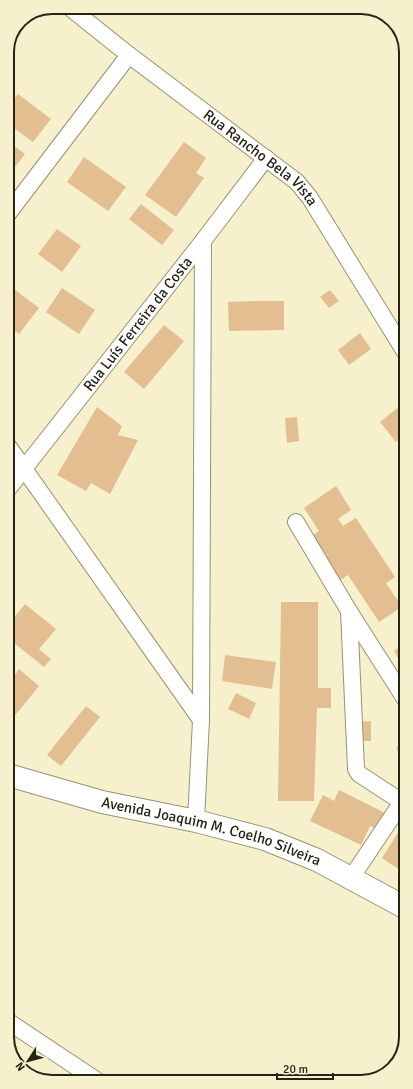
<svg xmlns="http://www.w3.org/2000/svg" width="413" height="1089" font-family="Signika,sans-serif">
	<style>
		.building { fill: #e2be90 }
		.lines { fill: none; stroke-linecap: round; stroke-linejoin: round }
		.minor-casing { stroke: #979371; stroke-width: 18 }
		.secondary-casing { stroke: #979371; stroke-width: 24 }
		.minor { stroke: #fff; stroke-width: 16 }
		.secondary { stroke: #fff; stroke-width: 22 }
		.labels { text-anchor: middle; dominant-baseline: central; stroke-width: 3; stroke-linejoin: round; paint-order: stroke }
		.street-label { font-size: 15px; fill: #262416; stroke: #f6f1cc }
		.rim { fill: none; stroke: #262416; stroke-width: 2 }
	</style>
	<rect width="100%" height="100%" fill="#f6f1cc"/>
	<path class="building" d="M18 94 51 119 33 142 7 123V107Z
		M7 141 25 154 12 171 7 167Z
		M184 142 206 158 196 173 204 178 176 217 145 195Z
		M84 157 126 187 108 211 67 182Z
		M141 204 174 230 162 245 129 219Z
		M57 229 81 246 62 272 38 254Z
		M62 288 95 310 79 334 46 312Z
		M14 289 39 308 19 334 8 325 7 298Z
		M330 290 339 301 329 308 320 297Z
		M255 301H284V330L229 331 228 302Z
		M164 325 184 341 144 389 124 372Z
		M360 333 371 349 349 365 338 350Z
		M400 406 405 412V435L396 442 380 422Z
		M97 407 122 426 118 435 138 440 110 494 91 483 86 491 57 475Z
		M297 417 299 441 287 443 285 418Z
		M336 486 351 510 338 519 343 526 356 518 395 577 386 583 402 607 379 622 348 575 336 583 307 539 319 531 304 508Z
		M281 602H318V688H331V708H317L314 801H278Z
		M25 604 56 629 39 649 51 659 44 667 8 638V625Z
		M405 643V669L394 651Z
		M225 655 276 662 272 689 222 681Z
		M19 669 39 686 8 724V683Z
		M236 693 256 703 249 719 228 709Z
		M86 706 100 717 61 766 47 755Z
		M371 721V741H359V722Z
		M406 743V764L396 748Z
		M339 790 389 815 381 831 370 826 361 845 310 821 323 795 334 801Z
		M406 820V874L382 858Z"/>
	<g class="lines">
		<g class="minor-casing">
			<g id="minor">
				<path id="s1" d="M69 7 129 55 297 182 310 198 405 352"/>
				<path d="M7 215 129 55"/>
				<path d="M8 446 201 720"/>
				<path id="s2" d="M8 489 203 241 266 158"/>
				<path d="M296 522 349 611 405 699"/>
				<path d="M349 611 356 769 359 774 402 802"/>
				<path d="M196 821 201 720 203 241"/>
				<path d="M351 878 402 802 406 803"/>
				<path d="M9 1022 99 1082"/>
			</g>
		</g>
		<g class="secondary-casing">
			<g id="secondary">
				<path id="s3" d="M8 775 102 802 196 821 265 839 317 860 406 908"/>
			</g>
		</g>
		<use href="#minor" class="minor"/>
		<use href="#secondary" class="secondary"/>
	</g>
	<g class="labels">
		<g class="street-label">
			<text stroke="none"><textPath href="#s1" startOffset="244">Rua Rancho Bela Vista</textPath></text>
			<text stroke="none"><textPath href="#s2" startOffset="210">Rua Luís Ferreira da Costa</textPath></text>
			<text stroke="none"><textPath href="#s3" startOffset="211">Avenida Joaquim M. Coelho Silveira</textPath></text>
		</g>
	</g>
	<path d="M0 0H413V1089H0ZM52 14H361A38 38 0 0 1 399 52V1037A38 38 0 0 1 361 1075H52A38 38 0 0 1 14 1037V52A38 38 0 0 1 52 14Z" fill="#f6f1cc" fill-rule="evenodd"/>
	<path class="rim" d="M52 14H361A38 38 0 0 1 399 52V1037A38 38 0 0 1 361 1075H52A38 38 0 0 1 14 1037V52A38 38 0 0 1 52 14Z"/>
	<g transform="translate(28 1061) rotate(234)" stroke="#f6f1cc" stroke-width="3" paint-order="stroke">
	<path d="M0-3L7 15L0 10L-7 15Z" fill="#262416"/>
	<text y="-6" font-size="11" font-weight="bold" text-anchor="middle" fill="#262416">N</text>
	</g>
	<path d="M277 1073v6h56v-6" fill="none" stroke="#262416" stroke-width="2"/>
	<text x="283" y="1073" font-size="12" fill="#262416" stroke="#f6f1cc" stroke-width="3" paint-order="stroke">20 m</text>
</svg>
